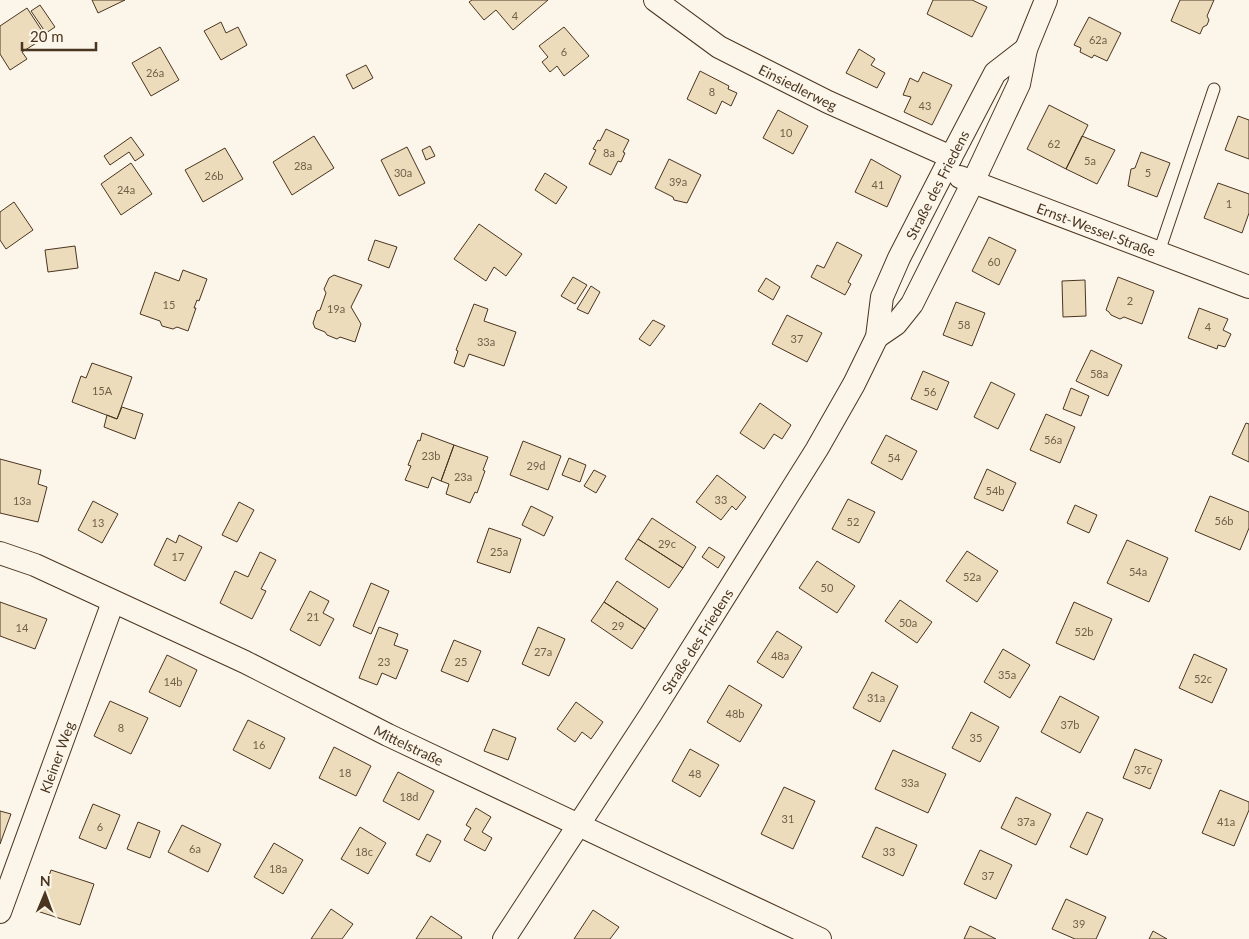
<svg xmlns="http://www.w3.org/2000/svg" width="1249" height="939" font-family="Lato,sans-serif">
	<style>
		.building { fill: #ecdcbc; stroke: #4a3520 }
		.lines { fill: none; stroke-linecap: round; stroke-linejoin: round }
		.lane-casing { stroke: #4a3520; stroke-width: 13 }
		.street-casing { stroke: #4a3520; stroke-width: 24 }
		.lane { stroke: #fbf6e9; stroke-width: 11 }
		.street { stroke: #fbf6e9; stroke-width: 22 }
		.labels { text-anchor: middle; dominant-baseline: central; stroke-width: 4; stroke-linejoin: round; paint-order: stroke }
		.number-label { font-size: 11px; fill: #725f47 }
		.street-label { font-size: 14px; fill: #4a3520; stroke: #fbf6e9 }
	</style>
	<rect width="100%" height="100%" fill="#fbf6e9"/>
	<path class="building" d="M92 0H125L98 13Z
		M472 0H548L513 30 496 10 484 20 469 2Z
		M933 0H972L987 7 972 37 927 14Z
		M1180 0H1214L1207 16 1209 20 1207 25 1203 27 1200 34 1171 21Z
		M40 5 55 27 46 33 31 11Z
		M27 8 46 37 22 52 27 59 10 70 0 54V26Z
		M1089 17 1121 33 1107 61 1094 55 1092 58 1080 52 1081 48 1074 45Z
		M221 22 226 33 238 27 247 45 221 60 204 31Z
		M564 27 589 56 564 76 557 66 550 72 542 62 548 57 539 46Z
		M160 47 179 80 151 96 132 63Z
		M859 49 875 59 871 65 885 73 877 88 846 73Z
		M366 65 373 78 353 89 346 75Z
		M700 71 729 86 728 89 737 93 731 106 722 101 716 114 687 99Z
		M923 72 952 85 932 125 904 112 911 97 903 95 910 78 918 82Z
		M1049 105 1088 125 1066 169 1027 149Z
		M778 110 808 126 793 154 763 138Z
		M1238 116 1249 120V159L1225 150Z
		M606 129 629 140 623 152 625 153 621 162 618 161 611 175 589 164 596 150 593 149 598 140 600 141Z
		M314 136 334 168 292 195 273 162Z
		M1082 136 1115 150 1097 184 1066 169Z
		M131 137 144 155 135 161 129 152 110 165 104 156Z
		M430 146 435 156 426 160 422 150Z
		M407 147 425 183 399 196 381 160Z
		M225 148 243 179 203 202 185 170Z
		M1141 152 1170 163 1157 197 1128 186 1131 169 1135 168Z
		M669 159 701 175 687 203 674 200 673 197 655 188Z
		M871 159 901 176 887 207 855 192Z
		M131 163 152 194 121 215 101 184Z
		M545 173 567 187 556 204 535 190Z
		M1218 183 1249 194V213L1242 233 1204 218Z
		M14 202 33 230 6 249 0 240V212Z
		M479 224 522 254 506 276 494 267 486 281 454 259Z
		M989 237 1016 250 999 285 972 271Z
		M375 240 397 247 389 268 368 260Z
		M837 242 862 255 848 282 851 284 845 295 811 277 817 265 824 268Z
		M75 246 78 268 48 272 45 250Z
		M183 270 207 279 199 301 197 300 194 308H196L188 331 177 327 173 329 162 326 160 321 140 314 155 272 179 281Z
		M334 275 362 285 351 307 361 324 355 342 340 337 337 339 327 335 325 332 315 328 313 323 317 311 320 310 326 293 324 289 329 278Z
		M573 277 587 285 575 304 561 296Z
		M1118 277 1154 291 1142 324 1124 317 1120 319 1111 315 1109 312 1106 310Z
		M766 278 780 287 773 300 758 291Z
		M1085 280 1086 316 1063 317 1062 281Z
		M591 286 600 292 588 314 577 309Z
		M956 302 985 313 972 346 943 335Z
		M474 304 488 309 484 321 516 332 504 366 469 354 464 367 454 363 458 351 456 350Z
		M1199 308 1228 319 1223 330 1231 334 1225 347 1218 345 1217 349 1188 338Z
		M787 315 822 333 807 362 772 344Z
		M653 320 665 326 650 346 639 339Z
		M1091 350 1122 365 1108 396 1076 381Z
		M92 363 132 377 117 419 72 402 81 376 86 378Z
		M923 371 949 382 937 410 911 399Z
		M991 382 1015 394 998 429 974 417Z
		M1071 388 1089 396 1081 416 1063 409Z
		M760 403 791 425 782 439 774 434 764 449 740 433Z
		M122 407 143 414 135 439 104 427 107 415 117 419Z
		M1046 414 1075 427 1060 463 1030 450Z
		M1246 423 1249 424V462L1232 454Z
		M422 433 454 445 441 481 432 477 428 488 405 480 411 466 408 465 418 440 420 441Z
		M886 435 917 451 902 480 871 463Z
		M523 441 561 456 548 490 510 475Z
		M454 445 488 457 483 470 485 471 477 493 475 492 470 503 446 494 449 484 441 481Z
		M569 458 586 465 580 482 562 475Z
		M0 459 41 470 38 484 47 487 38 522 0 513Z
		M987 469 1016 483 1003 511 974 498Z
		M594 470 606 476 596 493 584 486Z
		M717 475 746 497 736 510 732 506 721 520 696 502Z
		M1210 496 1249 512V528L1240 550 1195 531Z
		M848 499 875 512 859 543 832 529Z
		M93 501 118 514 102 543 78 530Z
		M239 502 254 510 237 542 222 535Z
		M1075 505 1097 515 1089 533 1067 523Z
		M531 506 553 517 544 536 522 525Z
		M652 518 696 547 683 568 638 539Z
		M489 528 521 539 510 573 477 562Z
		M179 535 202 547 185 581 154 565 167 538 176 543Z
		M638 539 683 568 669 588 625 559Z
		M1127 540 1168 558 1149 602 1107 583Z
		M709 547 725 557 718 568 702 557Z
		M967 551 998 571 977 602 946 581Z
		M260 552 276 560 261 589 266 591 252 619 220 603 235 571 248 577Z
		M817 561 855 586 837 613 799 588Z
		M617 581 658 609 645 629 604 602Z
		M371 583 389 591 371 634 353 626Z
		M310 591 329 601 323 613 334 619 320 646 290 630Z
		M900 600 932 622 917 643 885 621Z
		M0 602 47 619 35 649 0 636Z
		M604 602 645 629 632 649 591 621Z
		M1074 602 1112 619 1094 660 1056 643Z
		M379 627 398 634 394 645 408 650 396 679 382 673 377 685 359 678Z
		M538 627 565 639 549 676 522 664Z
		M777 631 802 647 783 678 757 662Z
		M454 640 481 651 468 682 441 671Z
		M1003 649 1030 665 1010 698 984 682Z
		M1194 654 1227 669 1212 703 1179 688Z
		M167 655 197 670 180 707 149 692Z
		M872 672 898 686 880 722 853 708Z
		M729 685 762 705 740 742 707 722Z
		M1060 696 1099 717 1080 753 1041 732Z
		M110 701 148 718 131 754 94 736Z
		M576 702 603 722 591 739 582 732 575 742 557 729Z
		M971 712 999 727 980 762 952 748Z
		M248 720 285 738 270 769 233 750Z
		M493 729 516 738 508 760 484 751Z
		M334 747 371 766 356 796 319 778Z
		M690 749 719 765 700 797 672 781Z
		M1135 749 1162 760 1150 789 1123 778Z
		M893 750 946 774 928 813 875 789Z
		M398 772 434 791 419 820 383 801Z
		M784 787 815 801 793 849 761 834Z
		M1220 790 1249 802V810L1234 846 1202 833Z
		M1016 797 1051 814 1036 845 1001 828Z
		M93 804 120 815 106 849 79 838Z
		M476 808 491 817 482 832 492 838 485 851 464 840 471 828 466 825Z
		M0 811 11 814 0 844Z
		M1087 812 1103 819 1087 855 1070 847Z
		M138 822 160 831 150 858 127 849Z
		M182 825 221 844 208 872 168 852Z
		M360 827 386 843 368 874 341 859Z
		M876 827 917 845 903 876 862 857Z
		M427 834 441 841 430 862 416 855Z
		M274 843 303 860 283 894 254 877Z
		M980 850 1012 865 996 899 964 884Z
		M51 870 94 884 80 925 37 911Z
		M1066 899 1106 917 1096 939H1075L1052 929Z
		M331 909 353 924 342 939H311Z
		M593 910 619 927 610 939H574Z
		M431 916 462 937 461 939H416Z
		M970 926 996 939H964Z
		M1153 931 1167 939H1149Z"/>
	<g class="lines">
		<g class="lane-casing">
			<path id="lane" d="M1159 252 1214 89"/>
		</g>
		<g class="street-casing">
			<g id="street">
				<path id="s1" d="M655 0 719 47 828 102 951 157"/>
				<path id="s2" d="M960 177 1249 287"/>
				<path d="M877 337 896 324 912 304 973 182 1019 84 1026 49 1046 0"/>
				<path id="s3" d="M0 553 35 565 245 662 388 735 820 939"/>
				<path id="s4" d="M0 912 113 602"/>
				<path id="s5" d="M504 939 651 714 817 449 854 384 877 337 882 297 899 258 951 157 995 73 1026 49"/>
			</g>
		</g>
		<use href="#lane" class="lane"/>
		<use href="#street" class="street"/>
	</g>
	<g class="labels">
		<g class="number-label">
			<text x="515" y="15">4</text>
			<text x="1098" y="39">62a</text>
			<text x="564" y="51">6</text>
			<text x="155" y="72">26a</text>
			<text x="712" y="91">8</text>
			<text x="925" y="105">43</text>
			<text x="786" y="132">10</text>
			<text x="1054" y="143">62</text>
			<text x="609" y="152">8a</text>
			<text x="1090" y="160">5a</text>
			<text x="303" y="165">28a</text>
			<text x="403" y="172">30a</text>
			<text x="1148" y="172">5</text>
			<text x="214" y="175">26b</text>
			<text x="678" y="181">39a</text>
			<text x="878" y="184">41</text>
			<text x="126" y="189">24a</text>
			<text x="1229" y="203">1</text>
			<text x="994" y="261">60</text>
			<text x="1130" y="300">2</text>
			<text x="169" y="304">15</text>
			<text x="336" y="308">19a</text>
			<text x="964" y="324">58</text>
			<text x="1208" y="326">4</text>
			<text x="797" y="338">37</text>
			<text x="486" y="341">33a</text>
			<text x="1099" y="373">58a</text>
			<text x="102" y="390">15A</text>
			<text x="930" y="391">56</text>
			<text x="1053" y="439">56a</text>
			<text x="431" y="455">23b</text>
			<text x="894" y="457">54</text>
			<text x="536" y="465">29d</text>
			<text x="463" y="476">23a</text>
			<text x="995" y="490">54b</text>
			<text x="721" y="499">33</text>
			<text x="22" y="500">13a</text>
			<text x="1224" y="520">56b</text>
			<text x="853" y="521">52</text>
			<text x="98" y="522">13</text>
			<text x="667" y="543">29c</text>
			<text x="499" y="551">25a</text>
			<text x="178" y="556">17</text>
			<text x="1138" y="571">54a</text>
			<text x="972" y="576">52a</text>
			<text x="827" y="587">50</text>
			<text x="313" y="616">21</text>
			<text x="908" y="622">50a</text>
			<text x="618" y="625">29</text>
			<text x="22" y="627">14</text>
			<text x="1084" y="631">52b</text>
			<text x="543" y="651">27a</text>
			<text x="780" y="655">48a</text>
			<text x="384" y="661">23</text>
			<text x="461" y="661">25</text>
			<text x="1007" y="674">35a</text>
			<text x="1203" y="678">52c</text>
			<text x="173" y="681">14b</text>
			<text x="876" y="697">31a</text>
			<text x="735" y="713">48b</text>
			<text x="1070" y="724">37b</text>
			<text x="121" y="727">8</text>
			<text x="976" y="737">35</text>
			<text x="259" y="744">16</text>
			<text x="1143" y="769">37c</text>
			<text x="345" y="772">18</text>
			<text x="695" y="773">48</text>
			<text x="910" y="782">33a</text>
			<text x="409" y="796">18d</text>
			<text x="788" y="818">31</text>
			<text x="1026" y="821">37a</text>
			<text x="1226" y="821">41a</text>
			<text x="100" y="826">6</text>
			<text x="195" y="848">6a</text>
			<text x="364" y="851">18c</text>
			<text x="889" y="851">33</text>
			<text x="278" y="868">18a</text>
			<text x="988" y="875">37</text>
			<text x="1079" y="923">39</text>
		</g>
		<g class="street-label">
			<text stroke="none"><textPath href="#s1" startOffset="168">Einsiedlerweg</textPath></text>
			<text stroke="none"><textPath href="#s5" startOffset="874">Straße des Friedens</textPath></text>
			<text stroke="none"><textPath href="#s2" startOffset="146">Ernst-Wessel-Straße</textPath></text>
			<text stroke="none"><textPath href="#s5" startOffset="355">Straße des Friedens</textPath></text>
			<text stroke="none"><textPath href="#s3" startOffset="452">Mittelstraße</textPath></text>
			<text stroke="none"><textPath href="#s4" startOffset="165">Kleiner Weg</textPath></text>
		</g>
	</g>
	<g transform="translate(45 894) rotate(1)" stroke="#fbf6e9" stroke-width="4" paint-order="stroke">
	<path d="M0-4L9 19L0 12L-9 19Z" fill="#4a3520"/>
	<text y="-8" font-size="14" font-weight="bold" text-anchor="middle" fill="#4a3520">N</text>
	</g>
	<path d="M22 42v8h74v-8" fill="none" stroke="#4a3520" stroke-width="2.5"/>
	<text x="30" y="42" font-size="15" fill="#4a3520" stroke="#fbf6e9" stroke-width="4" paint-order="stroke">20 m</text>
</svg>
